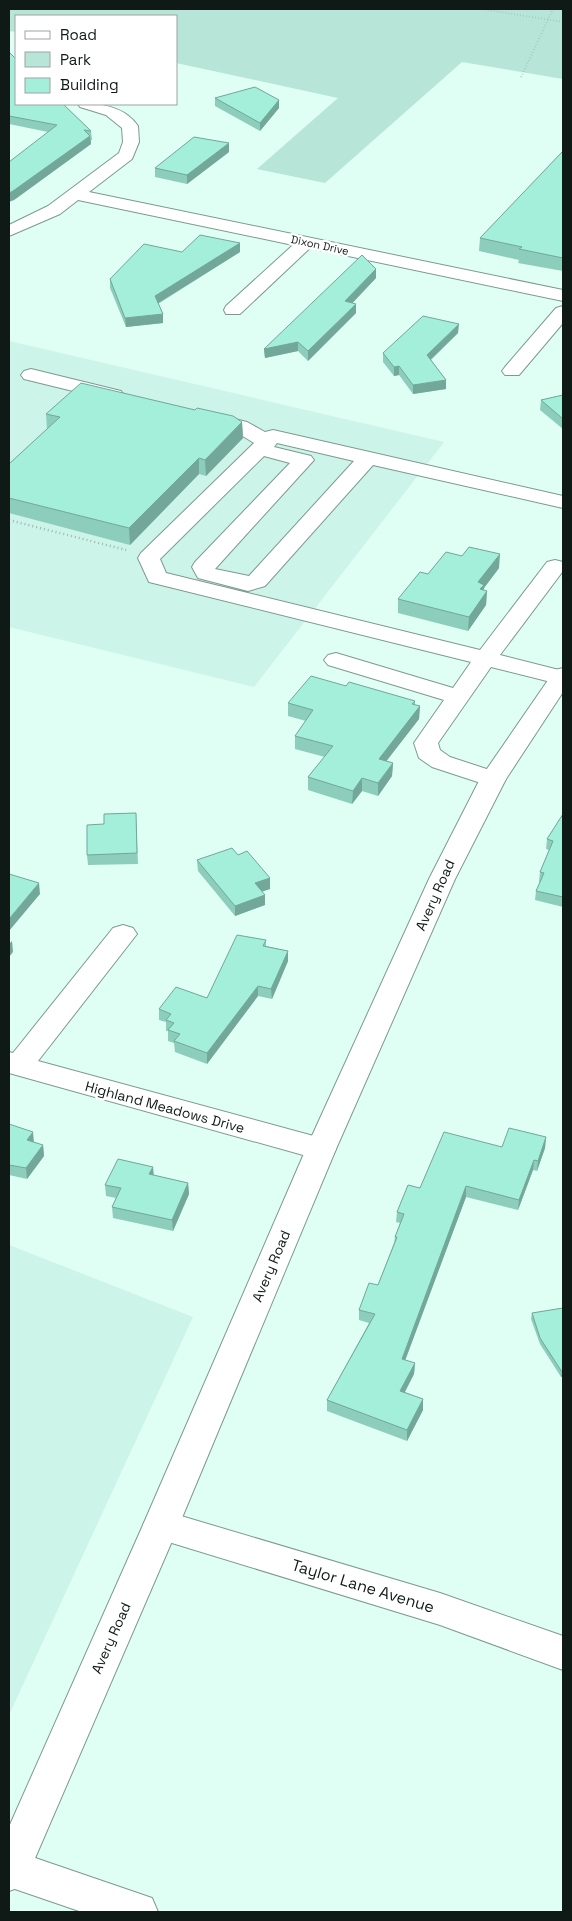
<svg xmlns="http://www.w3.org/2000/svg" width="572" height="1921" font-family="'Space Grotesk',sans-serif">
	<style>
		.built { fill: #ccf4e8 }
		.green { fill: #b7e5d7 }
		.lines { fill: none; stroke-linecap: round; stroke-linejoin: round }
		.minor-casing { stroke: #7d9a91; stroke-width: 2 }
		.major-casing { stroke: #7d9a91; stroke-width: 2 }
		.path-far1 { stroke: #9fb7b0; stroke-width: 2; stroke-dasharray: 0.5 2.5; stroke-linecap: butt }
		.path { stroke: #9fb7b0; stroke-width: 2.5; stroke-dasharray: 1 3; stroke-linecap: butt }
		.minor { fill: #fff; fill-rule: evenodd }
		.major { fill: #fff; fill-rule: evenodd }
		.wall { fill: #8ccebb }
		.shaded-wall { fill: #72a799 }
		.building { fill: #a3efda; stroke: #72a799 }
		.labels { text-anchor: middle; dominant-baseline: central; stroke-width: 5; stroke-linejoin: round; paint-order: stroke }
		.far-street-label { font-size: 11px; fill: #0f1a17; stroke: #fff }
		.street-label { font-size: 14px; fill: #0f1a17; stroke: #fff }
		.near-street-label { font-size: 16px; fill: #0f1a17; stroke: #fff }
	</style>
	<rect width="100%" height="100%" fill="#dffef4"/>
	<path class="built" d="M9 341 444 442 254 687 9 627Z
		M9 1245 193 1317 9 1715Z"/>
	<path class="green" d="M9 9H563V79L462 62 325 183 257 169 338 98 176 63V16H16V32L9 31Z"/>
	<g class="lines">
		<g class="minor-casing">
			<path id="minor" d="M78 104C100 103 124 106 138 126L139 142 132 159 89 192 563 290V301L310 248 240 314H226L224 310 226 306 293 245 78 200 60 214 9 236V225L48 206 119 153 123 142 122 128 106 115 80 107Z
				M563 306V323L519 375H505L502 371 505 367 556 308Z
				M31 369 121 391 124 395 121 399 114 401 24 379 21 375 24 371Z
				M206 412 247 422 265 432 273 430 563 496V508L373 465 265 586 248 591 198 578 192 567 195 562 290 463 264 456 160 559 166 573 480 650 547 562 555 560 563 562V571L500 655 563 671V685L491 667 438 743 440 750 450 757 502 774 506 779 502 784 493 787 432 767 419 758 414 743 444 700 328 665 324 660 328 655 336 653 453 688 471 662 149 582 138 558 141 553 254 443 233 430 199 422 196 418 199 414ZM277 443 354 461 249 576 215 569 314 460 311 456 274 447Z
				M123 925 133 928 137 934 38 1061 332 1141 336 1149 332 1157 321 1160 9 1073V1052L13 1053 113 928Z
				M161 1510 440 1593 563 1636V1670L440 1625 149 1536 143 1525 149 1514Z
				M9 1849 152 1898 158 1912H82L9 1887Z"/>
		</g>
		<g class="major-casing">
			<path id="major" d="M563 668V692L506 779 455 879 336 1149 179 1525 23 1886 9 1891V1827L143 1525 306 1149 429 879 480 779 555 670Z"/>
		</g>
		<path class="path-far1" d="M482 9 563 22
			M521 77 553 9"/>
		<path class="path" d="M9 520 126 550"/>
		<use href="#minor" class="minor"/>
		<use href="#major" class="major"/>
	</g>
	<path class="wall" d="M9 52 91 131 92 140H91V144L14 200 48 132 9 124Z
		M215 98 279 100V108L260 131 215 106Z
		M563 151V271L518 263 519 260 479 251 480 238Z
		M229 152 187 184 155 177V168Z
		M182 252H240L158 304 163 323 126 327 110 288V279Z
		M376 269V278L352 303 356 304V313L308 361 298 351 265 358 264 349Z
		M458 333 431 360 446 380V389L413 394 399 375 394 376 383 362V353Z
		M563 395V429L540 410 541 400Z
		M46 414 242 422 243 438 206 476 199 474 130 545 9 513V464L47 429Z
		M499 568 484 588 483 590 487 591 486 605 468 631 398 613V599L428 574Z
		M288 703 415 705 420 706 419 719 386 761 393 763 392 776 378 796 362 791 352 804 308 790V777L325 757 295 749V736L306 721 288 716Z
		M136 813 138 864 88 865 87 855 104 824Z
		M563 814V907L535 900 536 891 540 882H539L540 872 549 850 546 849 547 839Z
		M238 855 270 878V889L262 891 265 905 235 916 198 871 197 860Z
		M266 940V946L288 951V961L272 999 258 996 207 1064 175 1052 174 1043 168 1041V1031H166V1022L159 1020V1009L207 998Z
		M9 1124 34 1142 43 1145 44 1156 27 1179 9 1175Z
		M546 1137 545 1148 537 1171 533 1170 518 1210 466 1197 405 1360 415 1363 414 1374 405 1392 423 1399V1410L407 1441 327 1411V1400L369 1323 359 1320V1310L378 1285 394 1243 395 1237 400 1223 396 1222 397 1212 420 1188 502 1147Z
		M153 1175 188 1183 189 1194 173 1231 113 1218 112 1207 116 1198 106 1196 105 1185Z
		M563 1308V1376L561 1377 540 1344 531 1319 532 1313Z"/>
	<path class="shaded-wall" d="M279 100V108L260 131V123Z
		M90 136 91 144 14 200 9 202V193Z
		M229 143V152L187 184V175Z
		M240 243V252L155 305V296Z
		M376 269V278L345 311V301Z
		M356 304V313L308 361V351Z
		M163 314V323L126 327 125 318Z
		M459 324 458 333 426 364 427 355Z
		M298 342V351L265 358 264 349Z
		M399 366V375L394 376V367Z
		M446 380V389L413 394V385Z
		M242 422 243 438 206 476 205 460Z
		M199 458V474L130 545 129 528Z
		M500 554 499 568 484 588 483 597 487 591 486 605 468 631 469 617 478 582Z
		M415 701 414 713 420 706 419 719 378 772 379 759Z
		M393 763 392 776 378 796V783Z
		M362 778V791L352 804 353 791Z
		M270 878V889L255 894V883Z
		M39 883 40 894 9 931V919Z
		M265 895V905L235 916V906Z
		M12 941 13 952 9 957V944Z
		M288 951V961L272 999 271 989Z
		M258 986V996L207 1064V1053Z
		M33 1132 34 1143 27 1140Z
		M546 1137 545 1148 537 1171 538 1161Z
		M43 1145 44 1156 27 1179 26 1168Z
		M534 1160 533 1170 518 1210 519 1200Z
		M153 1167 154 1177 149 1174Z
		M188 1183 189 1194 173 1231 172 1220Z
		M466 1186V1197L402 1369V1359Z
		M415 1363 414 1374 400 1401V1391Z
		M563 1371V1376L561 1377 562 1372Z
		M423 1399V1410L407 1441V1430Z"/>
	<path class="building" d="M9 52 16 59V104H63L91 131 84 130 90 136 13 191 9 193V162L57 125 9 116Z
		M255 87 279 100 260 123 215 98Z
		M194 137 229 143 187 175 155 168Z
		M563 151V258L519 249 522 247 480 238Z
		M200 235 240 243 155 296 163 314 125 318 110 279 144 244 182 252Z
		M362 255 376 269 345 301 356 304 308 351 298 342 264 349Z
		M423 316 459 324 427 355 446 380 413 385 399 366 394 367 383 353Z
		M81 383 195 410 197 408 233 416 242 422 205 460 199 458 129 528 9 498V464L60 417 46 414Z
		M563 395V419L541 400Z
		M469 547 500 554 478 582 484 585 480 589 487 591 469 617 398 599 420 572 428 574 446 552 462 556Z
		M311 676 346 686 349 682 415 701 412 704 420 706 379 759 393 763 378 783 362 778 353 791 308 777 333 746 295 736 313 710 288 703Z
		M136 813 137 853 87 855V825L104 824V814Z
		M563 814V897L536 891 544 873 540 872 553 841 547 839Z
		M232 848 238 855 247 851 270 878 255 883 265 895 235 906 197 860Z
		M9 874 39 883 9 919Z
		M237 935 266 940 263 946 288 951 271 989 258 986 207 1053 174 1041 180 1034 168 1030 174 1023 166 1020 171 1014 159 1009 176 987 207 998Z
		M9 1124 33 1132 27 1140 43 1145 26 1168 9 1165Z
		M509 1128 546 1137 538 1161 534 1160 519 1200 466 1186 402 1359 415 1363 400 1391 423 1399 407 1430 327 1400 375 1314 359 1310 369 1283 378 1285 397 1237H395L404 1214 397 1212 408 1185 420 1188 444 1132 502 1147Z
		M118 1159 153 1167 149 1174 188 1183 172 1220 112 1207 121 1188 105 1185Z
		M563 1308V1371L562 1372 540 1338 532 1313Z"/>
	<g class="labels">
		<g class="far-street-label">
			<text transform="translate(320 245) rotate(12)">Dixon Drive</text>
		</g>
		<g class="street-label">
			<text transform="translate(435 895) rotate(-66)">Avery Road</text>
			<text transform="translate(165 1107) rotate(15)">Highland Meadows Drive</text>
			<text transform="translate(271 1266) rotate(-67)">Avery Road</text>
			<text transform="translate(111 1638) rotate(-66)">Avery Road</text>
		</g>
		<g class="near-street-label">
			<text transform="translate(363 1586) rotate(17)">Taylor Lane Avenue</text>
		</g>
	</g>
	<rect width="572" height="1921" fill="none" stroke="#0f1a17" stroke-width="20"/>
	<rect x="15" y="15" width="162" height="90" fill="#ffffff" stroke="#9fa3a2"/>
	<rect x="25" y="31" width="25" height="8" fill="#ffffff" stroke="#9fa3a2"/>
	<text x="60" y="40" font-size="15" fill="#0f1a17">Road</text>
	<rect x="25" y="52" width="25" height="15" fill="#b7e5d7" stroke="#9fa3a2"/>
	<text x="60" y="65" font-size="15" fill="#0f1a17">Park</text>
	<rect x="25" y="78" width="25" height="15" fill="#a3efda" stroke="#9fa3a2"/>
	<text x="60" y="90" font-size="15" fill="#0f1a17">Building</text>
</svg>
